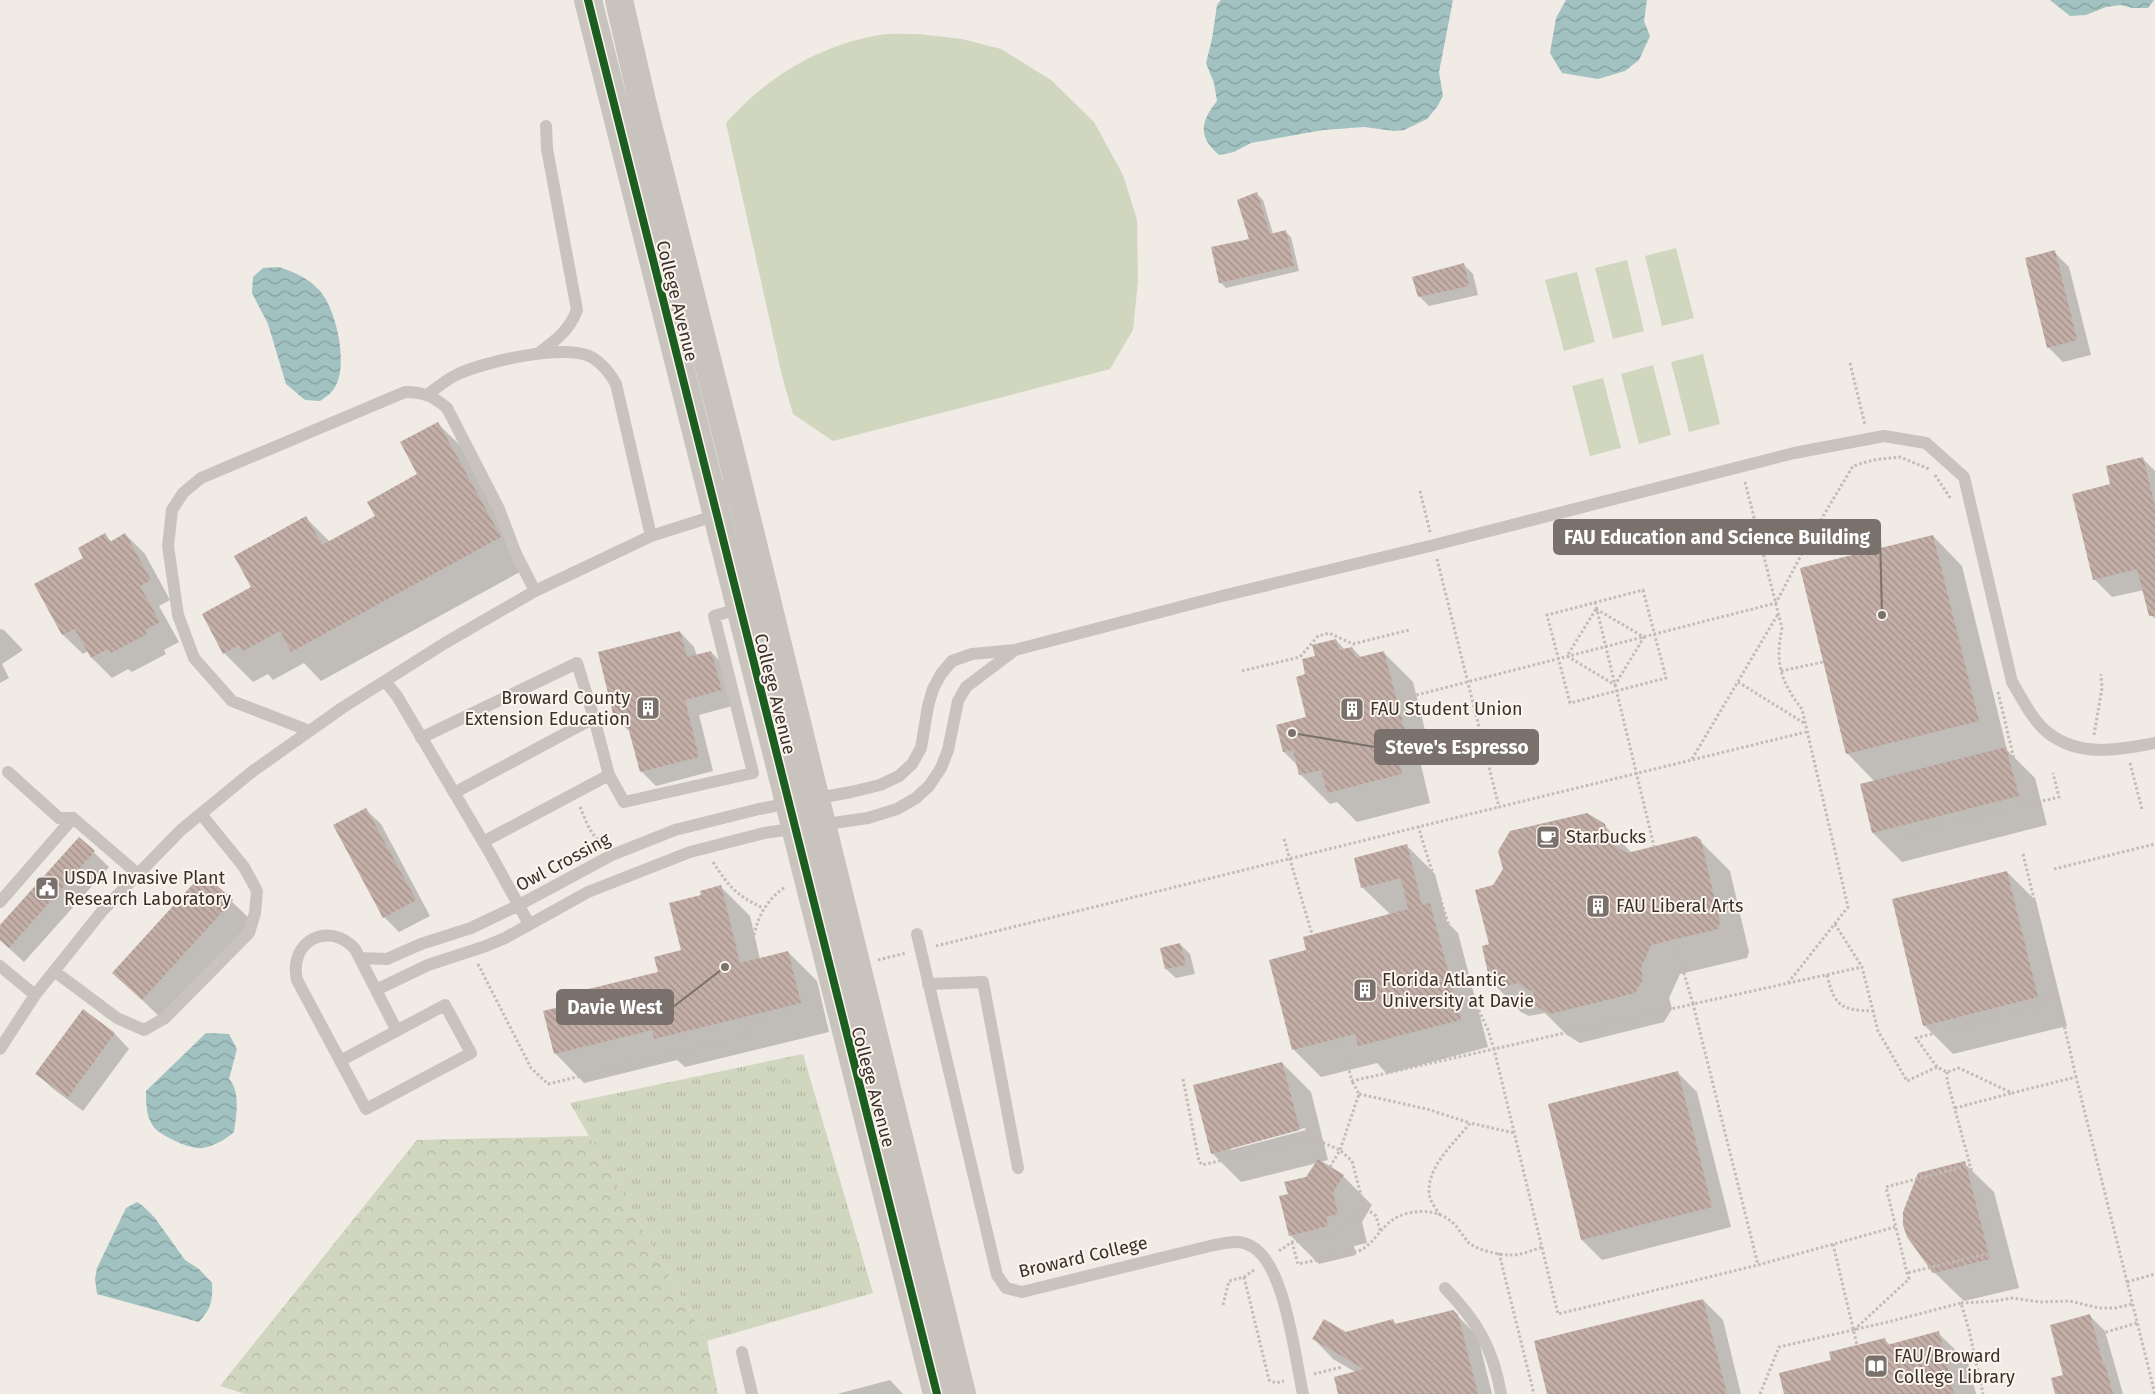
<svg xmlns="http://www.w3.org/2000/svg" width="2155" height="1394" font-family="'Fira Sans',sans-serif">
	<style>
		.grass { fill: url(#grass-tufts) }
		.forest { fill: url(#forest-crowns) }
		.pitch { fill: #d1d6bf }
		.water { fill: url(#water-waves) }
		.shadow { fill: #0003; fill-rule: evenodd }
		.building { fill: url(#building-back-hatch) }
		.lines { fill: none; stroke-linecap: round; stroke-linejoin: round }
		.path { stroke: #c2bbb6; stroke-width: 3; stroke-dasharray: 2.5 2.5; stroke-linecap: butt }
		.service { stroke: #c9c3be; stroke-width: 12 }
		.tertiary { stroke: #c9c3be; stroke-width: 28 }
		.cycleway-casing { stroke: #fbf5ee; stroke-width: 11 }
		.cycleway { stroke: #1b5e20; stroke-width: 8 }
		.labels { text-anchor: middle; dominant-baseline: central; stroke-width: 4; stroke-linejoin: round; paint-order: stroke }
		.street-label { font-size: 18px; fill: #3b302b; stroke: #fbf5ee }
		.poi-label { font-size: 18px; fill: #3b302b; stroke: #fbf5ee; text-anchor: start }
		.leader { fill: none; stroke: #7a716c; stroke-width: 2 }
		.callout-dot { fill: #7a716c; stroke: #fbf5ee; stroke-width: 2 }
		.callout { fill: #7a716c; stroke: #7a716c; stroke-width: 2 }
		.callout-label { font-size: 19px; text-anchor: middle; font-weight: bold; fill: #fff }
	</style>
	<defs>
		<pattern id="grass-tufts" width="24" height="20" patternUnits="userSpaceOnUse" patternTransform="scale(1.25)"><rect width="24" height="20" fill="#d1d6bf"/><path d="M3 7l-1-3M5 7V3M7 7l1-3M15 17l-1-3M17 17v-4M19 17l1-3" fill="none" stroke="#b4b8a4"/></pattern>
		<pattern id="forest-crowns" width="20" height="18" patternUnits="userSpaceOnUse" patternTransform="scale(1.25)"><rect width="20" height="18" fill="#d1d6bf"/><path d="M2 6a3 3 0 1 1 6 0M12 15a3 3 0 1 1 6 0" fill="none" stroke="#b4b8a4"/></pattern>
		<pattern id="water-waves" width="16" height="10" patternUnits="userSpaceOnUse" patternTransform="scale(1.25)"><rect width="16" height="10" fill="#a1c2c1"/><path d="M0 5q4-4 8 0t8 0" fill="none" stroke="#849e9d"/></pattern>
		<pattern id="building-back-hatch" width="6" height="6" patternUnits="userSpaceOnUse" patternTransform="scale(1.25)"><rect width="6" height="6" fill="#c3afa7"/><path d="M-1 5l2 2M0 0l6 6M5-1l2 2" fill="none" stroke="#a08f88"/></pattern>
	</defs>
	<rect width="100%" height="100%" fill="#f0ebe5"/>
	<path class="grass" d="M803 1054 873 1293 707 1341 570 1103Z"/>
	<path class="forest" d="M589 1136 707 1341 718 1394H245L220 1386 417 1140Z"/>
	<path class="pitch" d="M918 34 962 39 1001 49 1051 80 1094 122 1123 175 1137 220 1138 281 1133 330 1110 369 833 441 793 414 782 376 726 123C765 78 820 45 879 35 892 33 905 34 918 34Z
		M1676 248 1694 318 1662 326 1645 256Z
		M1627 260 1644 331 1613 339 1595 268Z
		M1577 272 1595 342 1564 351 1545 280Z
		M1703 354 1720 424 1689 432 1671 362Z
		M1653 365 1671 435 1639 444 1621 374Z
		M1603 378 1621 448 1590 456 1572 386Z"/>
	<path class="water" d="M1221 0H1453L1439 72 1443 96 1437 107 1427 119 1404 130 1394 131 1364 127 1323 130 1251 143 1234 152 1219 155C1197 136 1201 121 1217 101L1214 83 1206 63 1212 39 1217 5Z
		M1566 0H1647L1644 21 1650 36 1639 60 1625 71 1598 79 1562 73 1550 53 1556 18Z
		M2050 0H2154L2148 8H2132L2121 5 2106 7 2086 15 2070 16Z
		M279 267C294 272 308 278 319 290 336 308 348 362 336 385 333 392 326 397 320 401L305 400 286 384 268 324 252 293 253 277 263 268Z
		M206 1033 229 1034 237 1049 229 1079C241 1092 236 1116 234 1132 226 1139 213 1147 202 1148 191 1150 159 1135 153 1126 146 1116 146 1103 146 1091Z
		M137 1202 143 1206 155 1218 185 1260 199 1269 212 1283C213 1300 211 1309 199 1322L97 1294 95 1279 97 1268 126 1208Z"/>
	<path class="shadow" d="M1257 194 1263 200 1273 234 1285 231 1291 237 1299 271 1226 288 1220 282 1250 239Z
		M2054 252 2069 267 2091 355 2063 362 2048 347Z
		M1463 264 1473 274 1478 295 1429 306 1419 296Z
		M437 423 467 452 529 567 321 681 304 663 273 680 268 674 253 682 224 653 252 588 306 518 330 542 376 516 419 475Z
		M2142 458 2155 471V619L2150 614 2144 590 2112 597 2094 579 2112 485Z
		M125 534 145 554 170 600 159 606 179 642 164 650 166 654 132 672 128 669 112 678 92 658 88 651 83 654 63 635 85 558 105 535 112 542Z
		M1933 536 1962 566 2007 750 2035 778 2047 825 1902 862 1873 833 1875 782 1847 753Z
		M0 629 4 630 23 650 2 664 9 678 0 683Z
		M680 632 694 647 697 656 711 652 726 667 736 705 699 715 713 771 656 786 641 771 631 733 615 717Z
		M1336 640 1345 650 1352 648 1362 658 1384 653 1413 682 1433 762 1421 765 1430 803 1357 822 1337 802 1330 804 1300 774 1298 766 1284 752 1278 726 1308 718 1307 675 1317 657Z
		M366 810 381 824 430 916 399 932 384 917Z
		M1604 825 1632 853 1700 841 1730 871 1749 952 1747 958 1680 974 1669 998 1672 1009 1664 1022 1580 1043 1567 1035 1545 1013 1529 1016 1521 1012 1492 982 1490 945 1494 886Z
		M79 838 109 867 24 962 0 940V927Z
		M1407 846 1435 874 1447 922 1458 933 1488 1047 1387 1074 1377 1063 1321 1077 1293 1049 1308 951 1391 915 1362 887Z
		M2007 872 2036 901 2067 1026 1953 1054 1924 1025Z
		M203 874 252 921 162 1019 114 973Z
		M721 887 750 916 760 959 788 952 817 981 829 1032 685 1067 677 1060 584 1083 555 1053 568 1006 659 973 682 951 702 896Z
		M1180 944 1190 954 1195 974 1176 978 1166 969Z
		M83 1011 115 1034 129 1049 83 1111 52 1088 37 1073Z
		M1282 1063 1311 1092 1328 1160 1320 1162 1343 1176 1372 1205 1362 1222 1367 1243 1354 1246 1356 1255 1319 1264 1290 1235 1289 1195 1307 1178 1317 1163 1241 1182 1212 1153ZM1305 1128 1306 1130 1230 1150V1147Z
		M1677 1072 1697 1092 1731 1227 1602 1260 1582 1240 1549 1105Z
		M1964 1163 1994 1192 2019 1288 1964 1301 1934 1272Z
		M1703 1300 1723 1320 1741 1394H1549Z
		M1453 1311 1478 1337 1492 1394H1339L1357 1373 1333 1359 1314 1339 1393 1321 1397 1325Z
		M2090 1316 2105 1331 2123 1394H2057Z
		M1938 1333 1968 1362 1976 1394H1786L1833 1361 1884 1339 1890 1345Z
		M890 1380 903 1394H837Z"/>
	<path class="building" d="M1257 192 1270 234 1286 230 1294 266 1219 283 1211 247 1249 239 1237 200Z
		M2055 250 2077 340 2047 348 2025 258Z
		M1464 263 1469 286 1418 297 1412 277Z
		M438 422 501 537 291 652 280 631 243 651 239 645 223 654 202 614 251 587 234 556 306 516 322 545 375 516 367 502 417 474 400 442Z
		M2143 457 2155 506V616H2149L2137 569 2093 580 2072 494 2110 484 2106 466Z
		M105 533 110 542 125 533 151 580 140 586 160 622 145 630 147 634 111 653 108 649 91 658 75 629 62 635 34 584 83 558 78 548Z
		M1933 535 1979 721 1846 754 1800 568Z
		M680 631 687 657 711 651 722 690 685 700 699 757 640 772 625 716 614 718 598 652Z
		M1336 639 1339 650 1352 647 1356 658 1384 651 1405 732 1392 736 1402 774 1327 793 1321 770 1299 775 1293 750 1283 752 1276 725 1306 717 1296 677 1305 674 1302 659 1315 656 1312 645Z
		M2006 747 2019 796 1872 833 1860 784Z
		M366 808 416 900 383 918 333 825Z
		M1587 813 1605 824 1610 843 1627 853 1696 836 1701 840 1720 922 1718 929 1651 945 1641 968 1643 979 1635 993 1550 1014 1536 1006 1533 992 1518 983 1499 988 1490 982 1482 946 1489 944 1475 890 1493 885 1503 869 1498 851 1510 831Z
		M79 837 95 851 9 948 0 940V925Z
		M1407 844 1422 905 1430 903 1461 1020 1358 1046 1355 1034 1292 1050 1269 960 1306 950 1303 937 1408 909 1401 878 1361 888 1354 858Z
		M2007 871 2038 997 1923 1026 1892 899Z
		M203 873 233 900 142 1000 112 973Z
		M721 885 740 963 788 951 801 1003 654 1039 652 1030 554 1054 543 1011 567 1005 564 995 658 972 654 957 681 950 669 903 701 895 700 891Z
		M1180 943 1186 965 1165 969 1160 948Z
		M83 1009 115 1033 68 1097 35 1074Z
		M1282 1062 1300 1130 1211 1154 1193 1085Z
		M1678 1071 1712 1207 1581 1240 1548 1104Z
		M1318 1159 1344 1175 1333 1192 1338 1214 1326 1217 1328 1226 1289 1236 1279 1196 1288 1194 1284 1182 1306 1177Z
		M1965 1161 1990 1259 1933 1273 1907 1237 1903 1225V1212L1918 1173Z
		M1703 1299 1727 1394H1547L1534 1341Z
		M1453 1310 1458 1315 1478 1394H1338L1334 1377 1364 1369 1312 1339 1324 1319 1346 1332 1393 1319 1395 1324Z
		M2090 1314 2103 1364H2105L2113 1394H2055L2051 1378 2063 1375 2050 1325Z
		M1939 1331 1954 1394H1784L1779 1373 1831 1360 1829 1352 1885 1338 1887 1345Z"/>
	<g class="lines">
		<path class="path" d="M1850 363 1865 425
			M1935 475 1951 499
			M1745 482 1782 628C1775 662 1780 681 1802 709L1848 907 1788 983
			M1420 491 1430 532
			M1762 549 1810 538
			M1437 559 1499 807 1806 732
			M1643 590 1666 678 1570 703 1547 615Z
			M1595 602 1654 846
			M1596 609 1644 637 1615 685 1567 656Z
			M1242 671 1300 657 1318 636 1329 633 1353 644 1409 630
			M1781 671 1823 662
			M1738 682 1804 723
			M1998 692 2025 805
			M1397 700 1776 603 1810 538 1853 466 1873 460 1900 457 1929 469
			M2094 735 2102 688 2101 674
			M1692 759 1778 614
			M2130 763 2142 809
			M1979 806 1981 816
			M580 807C586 820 590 836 603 843
			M1418 826 1454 942 1462 982 1474 1000 1488 1030 1494 1049 1693 1004 1758 1265 1895 1227
			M1907 834 2059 797 2053 773
			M1284 839 1312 934
			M2023 854 2057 994
			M713 862C730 888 736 895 763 908
			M2054 869 2155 844
			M1835 924 1862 967 1878 1031 1907 1081 1937 1067 1947 1072 1959 1068 2012 1093 2076 1077 2155 1394
			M1674 939 1693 1004 1862 967
			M936 946 1499 807
			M751 960C752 931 760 904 785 887
			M878 960 906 953
			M478 964 531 1068 548 1084 750 1035 746 1021 791 1009
			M1827 975C1835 1007 1841 1010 1874 1011
			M791 1005V1009L803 1005 810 991
			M1340 1037 1352 1081 1494 1049 1558 1314 1758 1265
			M1937 1067 1916 1038 2042 1007 2040 999 2057 994 2076 1077
			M1947 1072V1080L1970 1165
			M1183 1079 1199 1161 1202 1165 1286 1145 1307 1136 1340 1150 1352 1161 1364 1207 1376 1216 1380 1230
			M1359 1094 1427 1109 1470 1123
			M1955 1108 2012 1093
			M1330 1167 1340 1150 1359 1094 1352 1081
			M1440 1215C1437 1210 1432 1204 1430 1198 1423 1169 1455 1143 1470 1123L1514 1133
			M1292 1242 1298 1264 1359 1251C1378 1242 1381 1221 1405 1214 1422 1209 1439 1211 1452 1222 1459 1228 1463 1237 1469 1243 1478 1250 1498 1255 1509 1255 1519 1256 1533 1250 1542 1247
			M1833 1244 1857 1345
			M1279 1251 1292 1242 1330 1236 1345 1226 1364 1207
			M1499 1253 1534 1394
			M1244 1277 1269 1380 1276 1383 1284 1381
			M2127 1282 2155 1274
			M1961 1303 1996 1301 2012 1298 2040 1302 2070 1301 2099 1308H2116L2132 1304
			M1223 1305 1229 1281 1244 1277 1254 1270
			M1854 1330 1909 1279 1907 1273 1886 1187 1970 1165 1990 1237 1991 1253 1907 1273
			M2096 1335 2137 1323
			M1314 1374 1342 1367
			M1760 1394 1779 1347 1892 1321 1961 1303 1969 1330 1983 1394"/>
		<path class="service" d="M539 353C556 340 569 331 577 310L547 149 546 126
			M427 395C436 388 446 380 456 375 482 362 568 342 593 358 604 365 610 373 616 384L651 536
			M385 681 397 696 491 855 529 924
			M310 731 232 701 194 658 178 615 168 546 172 510 183 493 201 478 405 392C423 392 433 396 447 408L499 509 516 554 535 591
			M421 738 577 663 594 718
			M8 772 59 818H73
			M609 775 624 802 753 773 714 616 738 609
			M454 793 594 718 609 775 483 842
			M0 902 73 818 138 874
			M917 934 997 1275 1006 1288 1022 1292 1214 1245C1226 1243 1239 1239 1251 1246 1285 1263 1295 1358 1303 1394
			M360 958 387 959 421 944 471 928 519 905 612 855 675 830 759 809 851 792 880 785 899 776 912 764 921 748 928 706 933 689 941 674 952 661 972 654 1015 650 1222 596 1434 545 1794 453 1884 436 1926 443 1964 477 2012 682C2022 698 2032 720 2047 732 2079 758 2118 750 2155 743
			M0 966 35 995
			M54 971 117 1018 144 1030 165 1018 249 933 255 913 257 891 244 867 201 814
			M928 984 983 982 1018 1168
			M376 990 428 965 486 946 505 938 588 892 690 852 764 833 868 818 897 809 916 798 929 786 941 768 948 750 958 701 966 687 1015 650
			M0 1049 35 995 103 910 181 830 253 771 342 708 445 643 535 591 651 536 714 516 724 500 730 477
			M340 1061 445 1005 471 1053 366 1109 297 980C288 941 329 920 355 949L397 1031
			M1445 1288C1477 1321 1493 1348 1501 1394
			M742 1352 752 1394"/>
		<path class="tertiary" d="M588 0C702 465 817 930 937 1394
			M619 0 643 105 731 454 962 1394"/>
		<g class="cycleway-casing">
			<path id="cycleway" d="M588 0C702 465 817 930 937 1394"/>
		</g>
		<use href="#cycleway" class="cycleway"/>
	</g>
	<defs>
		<g id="building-square" transform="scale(1.25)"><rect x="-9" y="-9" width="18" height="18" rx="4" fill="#7a716c" stroke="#fbf5ee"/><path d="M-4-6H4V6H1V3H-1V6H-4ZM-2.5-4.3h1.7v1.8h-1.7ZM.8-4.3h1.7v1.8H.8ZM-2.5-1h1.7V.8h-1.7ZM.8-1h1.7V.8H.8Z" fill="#fff"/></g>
		<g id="cafe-square" transform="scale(1.25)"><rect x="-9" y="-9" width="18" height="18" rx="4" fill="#7a716c" stroke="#fbf5ee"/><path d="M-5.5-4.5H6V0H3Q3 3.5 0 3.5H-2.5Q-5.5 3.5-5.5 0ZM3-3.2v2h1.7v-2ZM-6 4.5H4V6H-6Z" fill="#fff"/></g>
		<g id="civic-square" transform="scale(1.25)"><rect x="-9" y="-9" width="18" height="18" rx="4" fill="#7a716c" stroke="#fbf5ee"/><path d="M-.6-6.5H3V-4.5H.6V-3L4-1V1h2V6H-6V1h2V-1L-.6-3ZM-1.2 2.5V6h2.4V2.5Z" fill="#fff"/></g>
		<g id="library-square" transform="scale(1.25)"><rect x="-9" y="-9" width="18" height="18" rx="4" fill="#7a716c" stroke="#fbf5ee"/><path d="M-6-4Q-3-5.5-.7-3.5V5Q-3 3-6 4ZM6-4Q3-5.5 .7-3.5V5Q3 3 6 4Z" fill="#fff"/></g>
	</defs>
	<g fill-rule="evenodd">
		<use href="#building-square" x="648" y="708"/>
		<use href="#building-square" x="1352" y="709"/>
		<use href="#cafe-square" x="1548" y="837"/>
		<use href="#civic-square" x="47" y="888"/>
		<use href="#building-square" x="1598" y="906"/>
		<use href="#building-square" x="1365" y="990"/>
		<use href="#library-square" x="1876" y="1366"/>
	</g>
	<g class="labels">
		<g class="street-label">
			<text transform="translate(677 301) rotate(76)">College Avenue</text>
			<text transform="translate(775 694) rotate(76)">College Avenue</text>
			<text transform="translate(563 862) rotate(-28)">Owl Crossing</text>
			<text transform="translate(873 1087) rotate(75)">College Avenue</text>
			<text transform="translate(1083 1257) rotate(-13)">Broward College</text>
		</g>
		<g class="poi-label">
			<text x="630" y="698" text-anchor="end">Broward County<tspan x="630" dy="21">Extension Education</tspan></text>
			<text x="1370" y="709">FAU Student Union</text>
			<text x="1566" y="837">Starbucks</text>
			<text x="64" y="878">USDA Invasive Plant<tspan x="64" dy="21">Research Laboratory</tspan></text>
			<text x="1616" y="906">FAU Liberal Arts</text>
			<text x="1382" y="980">Florida Atlantic<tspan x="1382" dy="21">University at Davie</tspan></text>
			<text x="1894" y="1356">FAU/Broward<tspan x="1894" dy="21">College Library</tspan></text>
		</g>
	</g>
	<path class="leader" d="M1882 615L1880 537M1292 733L1375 747M725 967L673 1007"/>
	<g class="callout-dot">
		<circle cx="1882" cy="615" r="5"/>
		<circle cx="1292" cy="733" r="5"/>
		<circle cx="725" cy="967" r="5"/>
	</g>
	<g class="callout">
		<rect x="1554" y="520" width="326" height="34" rx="5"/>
		<rect x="1375" y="730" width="163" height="34" rx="5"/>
		<rect x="557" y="990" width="116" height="34" rx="5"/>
	</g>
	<g class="callout-label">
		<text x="1717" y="544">FAU Education and Science Building</text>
		<text x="1457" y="754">Steve's Espresso</text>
		<text x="615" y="1014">Davie West</text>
	</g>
</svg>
